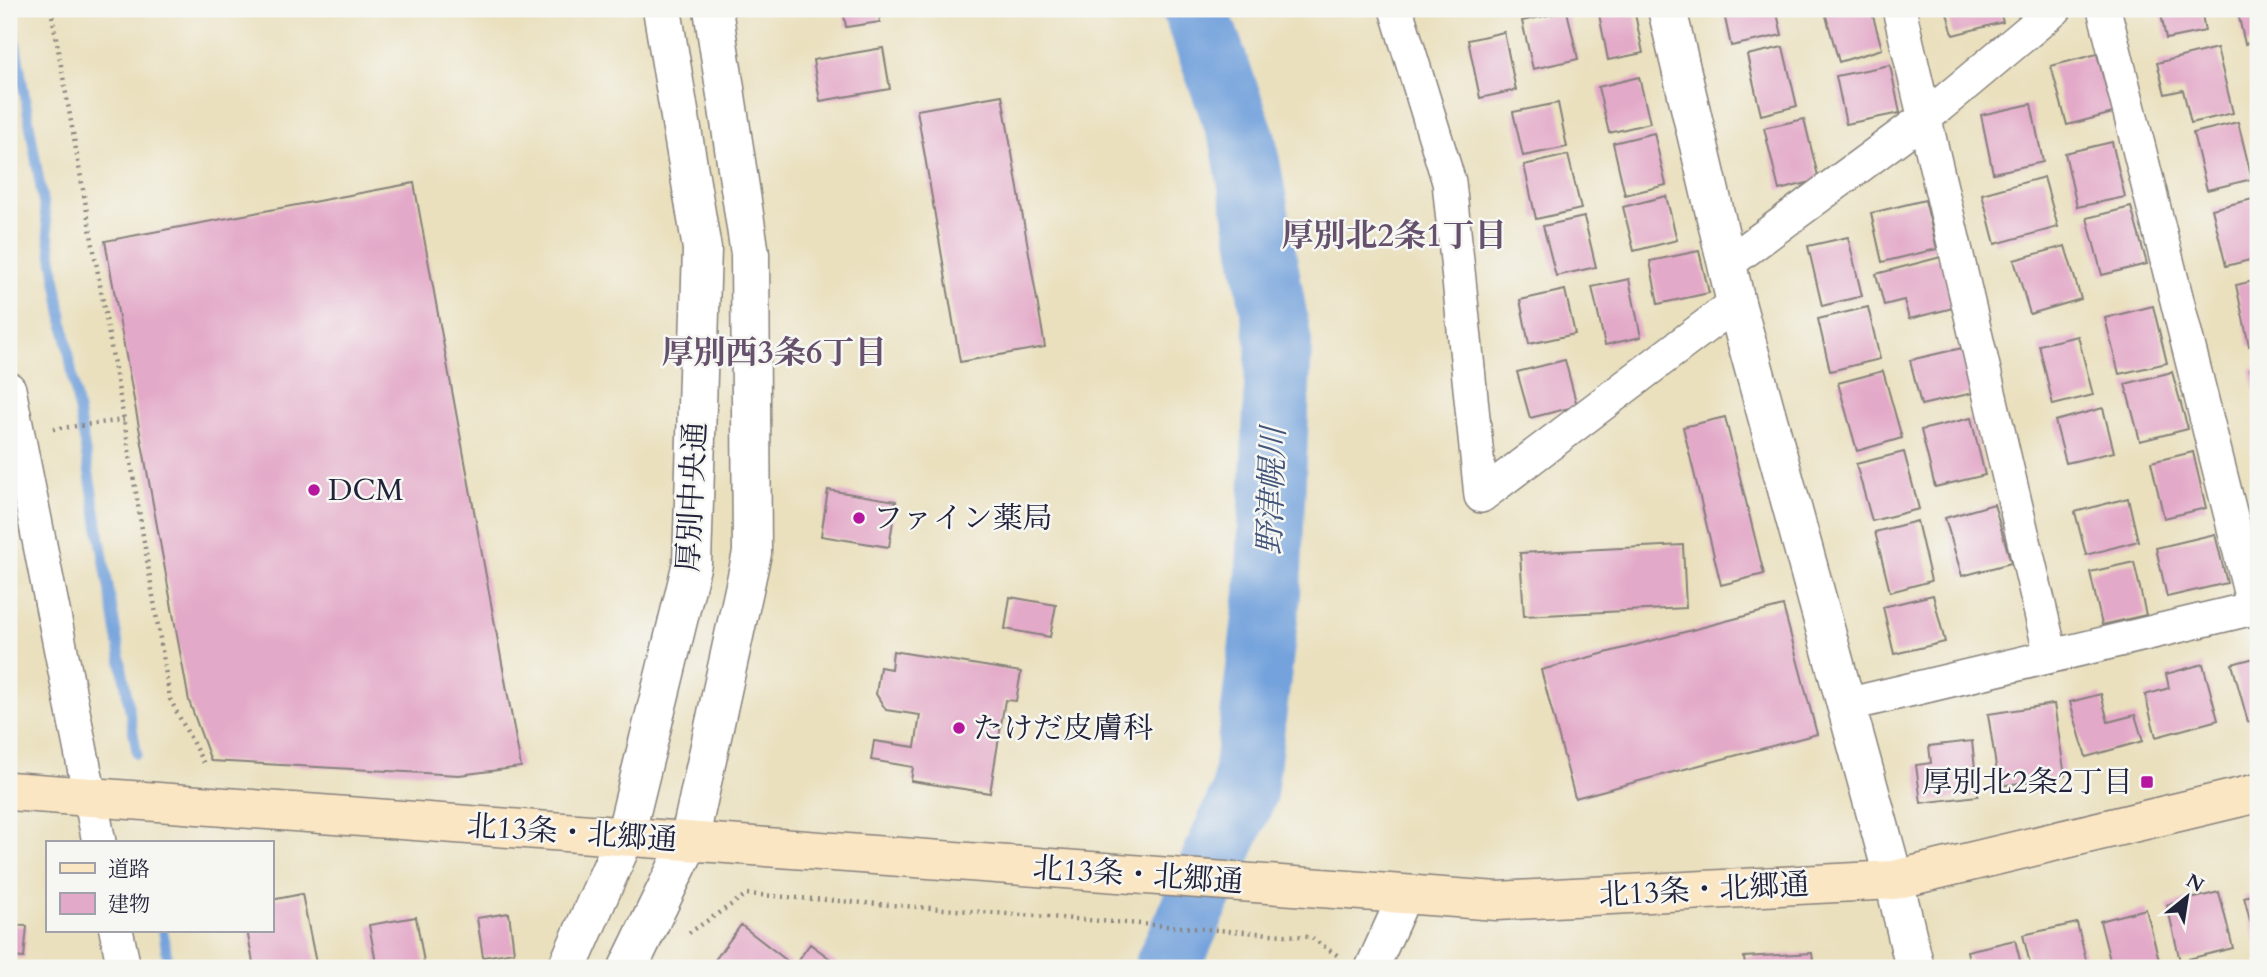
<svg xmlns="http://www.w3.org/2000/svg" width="2267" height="977" font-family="Cardo,'Noto Serif JP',serif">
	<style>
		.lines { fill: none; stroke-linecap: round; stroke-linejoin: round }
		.stream { stroke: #73a2dc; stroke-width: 10 }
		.river { stroke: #73a2dc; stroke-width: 66 }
		.building { fill: #e3a9c8 }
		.minor-casing { stroke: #86817c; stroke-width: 36 }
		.tertiary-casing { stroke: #86817c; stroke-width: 41 }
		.secondary-casing { stroke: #86817c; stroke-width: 41 }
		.path { stroke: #86817c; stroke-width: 4.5; stroke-dasharray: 2 5; stroke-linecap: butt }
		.minor { stroke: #fff; stroke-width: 33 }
		.tertiary { stroke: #fff; stroke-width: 38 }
		.secondary { stroke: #fbe6c4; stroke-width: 38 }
		.poi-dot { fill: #b5179e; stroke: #f6f6f2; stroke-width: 2.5 }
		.labels { text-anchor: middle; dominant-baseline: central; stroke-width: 5; stroke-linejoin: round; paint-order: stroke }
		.poi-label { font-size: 30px; fill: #22223b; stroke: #f6f6f2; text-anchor: start }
		.street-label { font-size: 30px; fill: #22223b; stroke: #f6f6f2 }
		.neighbourhood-label { font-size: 32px; font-weight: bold; fill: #66516c; stroke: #f6f6f2 }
		.water-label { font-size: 32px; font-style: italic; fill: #42557b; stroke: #f6f6f2 }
	</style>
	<rect width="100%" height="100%" fill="#f6f6f2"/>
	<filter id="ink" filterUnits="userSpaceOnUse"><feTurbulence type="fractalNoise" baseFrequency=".0143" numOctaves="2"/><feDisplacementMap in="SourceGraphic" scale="14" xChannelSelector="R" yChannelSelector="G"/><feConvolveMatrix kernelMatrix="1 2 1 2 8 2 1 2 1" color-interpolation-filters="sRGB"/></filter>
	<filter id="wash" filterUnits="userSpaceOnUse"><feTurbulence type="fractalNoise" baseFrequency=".00686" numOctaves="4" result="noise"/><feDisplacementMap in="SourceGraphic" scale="28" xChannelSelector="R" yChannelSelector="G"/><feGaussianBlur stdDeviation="1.57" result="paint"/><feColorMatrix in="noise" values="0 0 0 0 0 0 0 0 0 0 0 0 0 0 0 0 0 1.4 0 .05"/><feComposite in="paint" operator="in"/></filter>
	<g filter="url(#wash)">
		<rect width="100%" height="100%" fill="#eae0be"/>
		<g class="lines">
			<path class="stream" d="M10 9 137 754
				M163 930 169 968"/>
			<path class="river" d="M1167 968 1244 793 1268 594 1279 343 1243 140 1195 9"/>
		</g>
		<g id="blocks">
			<path class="building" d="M843 9H878L880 22 846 27Z
				M1598 9H1634L1643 53 1608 60Z
				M1723 9H1776L1782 35 1731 46Z
				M1824 9H1871L1882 49 1839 62Z
				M1946 9H1999L2003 22 1953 35Z
				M2160 9H2201L2205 31 2166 39Z
				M2237 9H2258V41L2245 44Z
				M1567 11 1578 59 1533 69 1522 21Z
				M1504 32 1516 90 1480 98 1468 40Z
				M1783 47 1797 106 1761 115 1747 55Z
				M883 48 890 89 820 101 813 60Z
				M2217 48 2233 113 2191 123 2183 90 2165 94 2157 63Z
				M2097 54 2113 113 2067 125 2051 66Z
				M1890 65 1900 113 1846 124 1836 76Z
				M1639 77 1650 123 1609 133 1598 87Z
				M1002 95 1045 347 960 362 917 110Z
				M1558 103 1567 147 1523 156 1513 112Z
				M2031 104 2043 162 1993 173 1981 115Z
				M1804 119 1819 180 1779 190 1764 128Z
				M2238 122 2252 179 2207 190 2193 133Z
				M1654 133 1666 185 1625 195 1613 143Z
				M2112 142 2125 197 2077 207 2065 153Z
				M1568 155 1581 209 1536 219 1524 165Z
				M2044 177 2058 227 1995 244 1982 194Z
				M414 183 521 767 459 775 211 761 189 701 105 241Z
				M1666 196 1677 240 1634 251 1623 207Z
				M2257 198 2258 258 2226 266 2212 209Z
				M1925 200 1937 249 1882 262 1871 213Z
				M2131 207 2147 264 2102 275 2087 218Z
				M1584 217 1596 267 1556 276 1543 226Z
				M1848 237 1862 296 1822 306 1808 246Z
				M2065 246 2081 299 2030 314 2014 260Z
				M1699 251 1709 293 1658 304 1650 261Z
				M1941 257 1953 308 1909 319 1904 300 1884 305 1876 274Z
				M1629 279 1641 337 1605 345 1592 287Z
				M2258 280V343L2249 346 2236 285Z
				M1565 290 1575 334 1529 344 1520 300Z
				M2153 306 2167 363 2119 374 2105 318Z
				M1868 307 1880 359 1830 371 1818 319Z
				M2078 336 2093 395 2053 405 2039 345Z
				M1962 348 1973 393 1921 405 1910 360Z
				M1565 360 1577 406 1530 418 1517 372Z
				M2258 367V398H2257L2250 369Z
				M1883 371 1902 438 1857 451 1838 383Z
				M2172 372 2188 429 2140 441 2125 384Z
				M2103 408 2114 452 2066 463 2055 421Z
				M1725 417 1764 574 1721 585 1683 427Z
				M1971 418 1985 475 1935 487 1921 430Z
				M1904 452 1919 509 1872 521 1856 464Z
				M2193 452 2206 508 2164 518 2151 462Z
				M828 490 896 501 889 547 821 536Z
				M2128 498 2138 541 2086 555 2075 512Z
				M1994 504 2011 563 1962 576 1945 518Z
				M1917 521 1931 581 1890 592 1875 532Z
				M2215 534 2227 583 2167 597 2156 548Z
				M1683 545 1686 608 1524 616 1520 553Z
				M2134 562 2146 615 2102 625 2090 572Z
				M1933 595 1945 642 1894 654 1883 607Z
				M1010 597 1056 605 1050 637 1005 629Z
				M1783 606 1817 734 1575 798 1541 670Z
				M893 651 1021 672 1016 701 1005 700 990 793 911 781 913 767 871 760 874 741 915 747 920 715 886 710 876 694 880 667 891 669Z
				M2258 657V719L2248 722 2232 664Z
				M2203 664 2218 720 2156 737 2145 695 2169 688 2166 674Z
				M2101 694 2108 722 2135 715 2143 741 2086 757 2070 702Z
				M2054 704 2065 776 1999 786 1988 714Z
				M1972 741 1978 796 1921 803 1916 765 1931 763 1929 746Z
				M2219 892 2233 948 2180 961 2167 905Z
				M2258 893V947H2257L2244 897Z
				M302 894 317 968H254L247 930H271V900Z
				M2146 909 2161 968H2112L2100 921Z
				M509 913 514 952 483 957 477 918Z
				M416 917 425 968H377L369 925Z
				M2077 923 2088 968H2031L2023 935Z
				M9 925 27 926 24 958 9 957Z
				M741 925 794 966 810 944 843 968H709Z
				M2015 940 2022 968H1971L1967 951Z
				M1812 953 1814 968H1745L1744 957Z"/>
		</g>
	</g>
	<g filter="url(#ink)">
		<use href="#blocks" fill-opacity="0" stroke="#86817c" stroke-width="2"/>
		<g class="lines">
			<g class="minor-casing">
				<path id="minor" d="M1396 9 1449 182 1481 496 1736 303
					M1899 9 2051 656
					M2104 9 2254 608
					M1727 264 1926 117 2055 9
					M9 389 99 842
					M1846 705 2258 607
					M116 930 124 968
					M1372 968 1405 895"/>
			</g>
			<g class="tertiary-casing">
				<path id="tertiary" d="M1667 9 1736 303 1894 880 1915 968
					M567 968 625 837 692 563 702 249 662 9
					M628 968 689 842 752 553 750 254 713 9"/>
			</g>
			<g class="secondary-casing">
				<path id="secondary" d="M9 791 1497 901 1894 880 2258 793"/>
			</g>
			<path class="path" d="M51 9 124 420 170 699 205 766
				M53 429 124 420
				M689 933 747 894 1310 937 1340 957"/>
			<use href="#minor" class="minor"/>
			<use href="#tertiary" class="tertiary"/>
			<use href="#secondary" class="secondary"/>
		</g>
	</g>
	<g class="poi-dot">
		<circle cx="314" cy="490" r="7"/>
		<circle cx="859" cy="518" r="7"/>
		<circle cx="959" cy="728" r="7"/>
		<rect x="2140" y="775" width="14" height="14" rx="3.5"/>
	</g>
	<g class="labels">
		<g class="poi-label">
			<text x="328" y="490">DCM</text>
			<text x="873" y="518">ファイン薬局</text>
			<text x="973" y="728">たけだ皮膚科</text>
			<text x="2133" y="782" text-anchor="end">厚別北2条2丁目</text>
		</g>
		<g class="street-label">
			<text transform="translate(692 497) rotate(-87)">厚別中央通</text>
			<text transform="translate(572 833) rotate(4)">北13条・北郷通</text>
			<text transform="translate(1138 875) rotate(4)">北13条・北郷通</text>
			<text transform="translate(1704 890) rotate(-3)">北13条・北郷通</text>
		</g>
		<g class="neighbourhood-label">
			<text x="1394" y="236">厚別北2条1丁目</text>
			<text x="774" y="353">厚別西3条6丁目</text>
		</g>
		<g class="water-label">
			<text transform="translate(1272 491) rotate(-88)">野津幌川</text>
		</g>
	</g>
	<rect width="2267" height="977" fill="none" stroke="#f6f6f2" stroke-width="35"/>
	<rect x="46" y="841" width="228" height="91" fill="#f6f6f2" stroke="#a1a1a9" stroke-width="2"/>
	<rect x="60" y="863" width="35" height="10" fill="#fbe6c4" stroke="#a1a1a9" stroke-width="2"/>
	<text x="108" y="876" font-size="21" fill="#22223b">道路</text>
	<rect x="60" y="893" width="35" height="21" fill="#e3a9c8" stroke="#a1a1a9" stroke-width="2"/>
	<text x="108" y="911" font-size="21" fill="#22223b">建物</text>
	<g transform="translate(2187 897) rotate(30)" stroke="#f6f6f2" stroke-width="5" paint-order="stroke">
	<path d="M0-5L12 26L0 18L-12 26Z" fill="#22223b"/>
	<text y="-10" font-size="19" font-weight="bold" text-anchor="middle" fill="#22223b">N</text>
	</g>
</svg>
